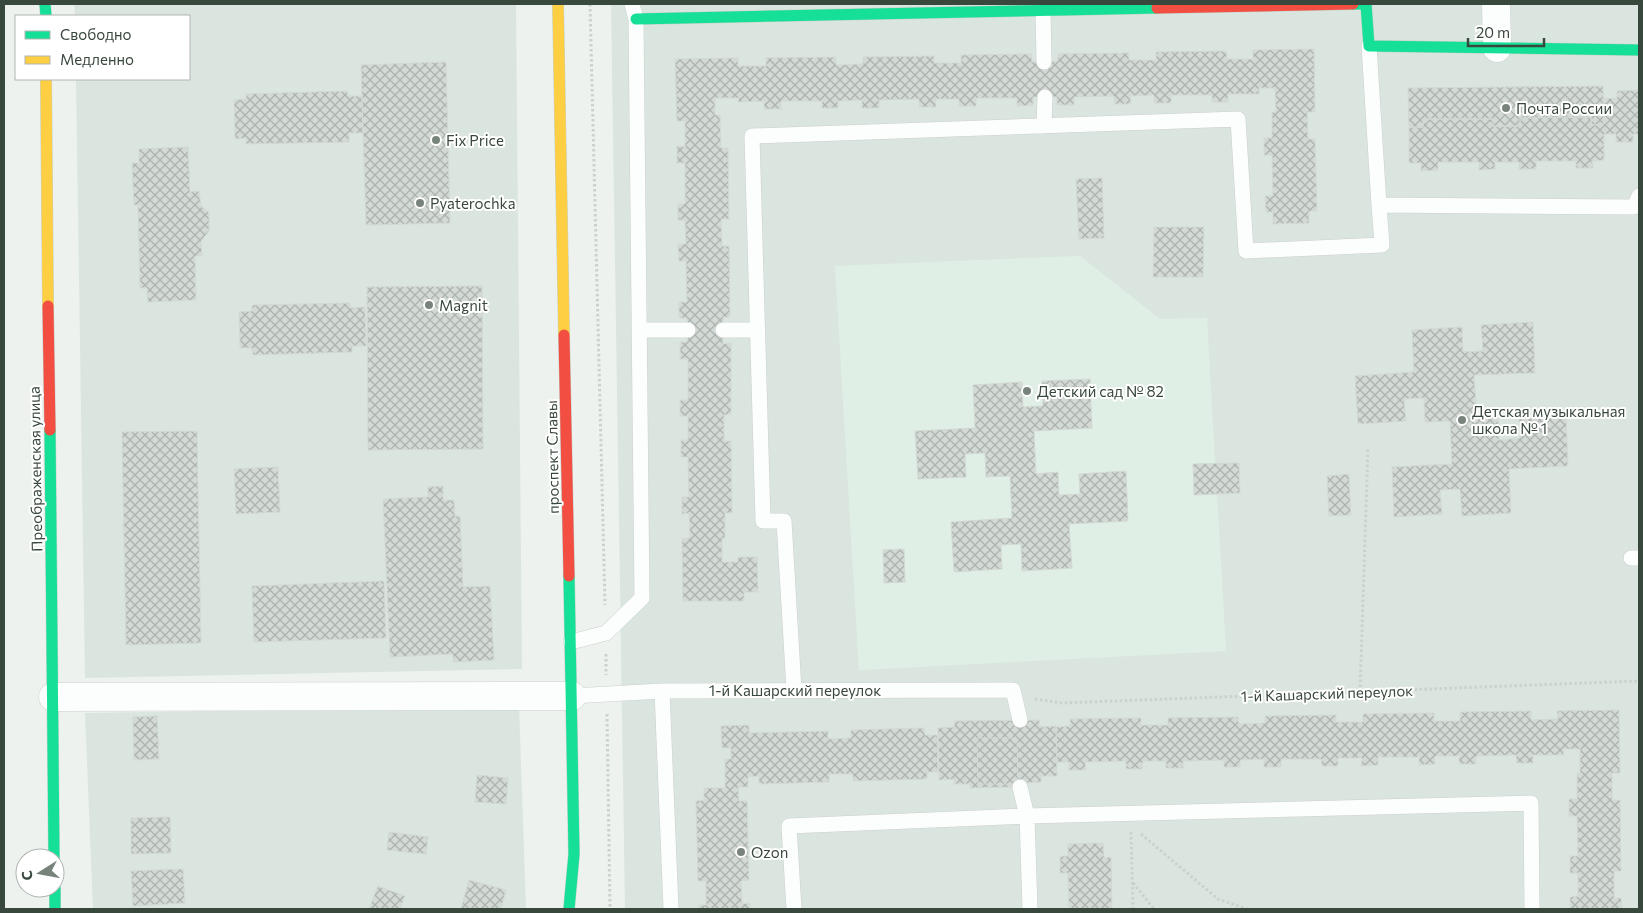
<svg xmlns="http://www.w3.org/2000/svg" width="1643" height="913" font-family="Commissioner,sans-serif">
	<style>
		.residential { fill: #dbe5df }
		.education { fill: #e0efe6 }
		.building { fill: url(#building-cross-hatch); stroke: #d3dad5 }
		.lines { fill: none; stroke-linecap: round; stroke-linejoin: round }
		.lane-casing { stroke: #cbd0cc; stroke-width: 16 }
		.street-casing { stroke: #cbd0cc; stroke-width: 29 }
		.fast-casing { stroke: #c4d0ca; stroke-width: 12 }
		.slow-casing { stroke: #c4d0ca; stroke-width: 12 }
		.jam-casing { stroke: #c4d0ca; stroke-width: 12 }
		.path { stroke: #cbd2cd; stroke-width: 3; stroke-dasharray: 2.5 2.5; stroke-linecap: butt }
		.lane { stroke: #fcfdfd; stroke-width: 15 }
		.street { stroke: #fcfdfd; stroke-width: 28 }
		.fast { stroke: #16e098; stroke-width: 11 }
		.slow { stroke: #ffcf43; stroke-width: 11 }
		.jam { stroke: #f24e42; stroke-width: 11 }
		.poi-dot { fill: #78847b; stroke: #fff; stroke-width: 2 }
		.labels { text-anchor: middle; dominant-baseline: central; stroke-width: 4; stroke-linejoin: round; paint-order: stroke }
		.poi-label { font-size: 15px; fill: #39483d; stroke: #fff; text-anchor: start }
		.street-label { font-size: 15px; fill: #39483d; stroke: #fff }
	</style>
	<defs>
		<pattern id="building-cross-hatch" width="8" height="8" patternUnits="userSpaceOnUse" patternTransform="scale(1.25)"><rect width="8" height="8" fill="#d3d9d5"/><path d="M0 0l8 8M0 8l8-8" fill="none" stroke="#acb2ae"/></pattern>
	</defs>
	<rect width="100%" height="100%" fill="#edf2ef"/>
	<path class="residential" d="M74 4H516L522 669 85 678 76 79H189V16H75Z
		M611 4H1639V909H625Z
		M519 706 526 909H93L85 713Z"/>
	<path class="education" d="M1080 256 1160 319 1207 318 1215 464 1195 495 1217 494 1226 651 859 670 835 266Z"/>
	<path class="building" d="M1314 49 1315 112H1307L1308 139H1315L1317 211H1309V223L1273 224V212H1266L1265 196H1273L1272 155H1264V138H1272V112H1276L1275 88H1259V94H1228V102H1212V95H1171V103H1154V95L1130 96 1131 104H1115L1114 96 1074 97V105H1057V97H1033V105L1017 106V98H976V106H959V99H935L936 107H919V99L879 100V108H862V100L838 101V108H822V101H781V109H764V101L738 102 739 98H715V115H720L721 148H728L729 219H721L722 246H729L730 317H723V344L731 343V414L724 415V441H731L732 513H725V539L722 538V562H738V557H757L758 592H744V601H683L682 539 690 538 689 513 682 514V497H689L688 457H681V440H688V416H680V400H688V359H680V342H687L688 330 687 318H679V302H687L686 261H679L678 244H686L685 220H678V204H685V163H677V146L685 147V121H677L675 59 738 58V66H766V58L836 57V65L863 64V57L934 56V63H961V55L1031 54 1032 62 1058 61V54L1129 53V60H1156V52L1226 51 1227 59H1253V50Z
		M446 62 450 223 366 225 361 65Z
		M1603 86 1604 124 1591 125V117L1520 118V126H1493V119H1423V127H1409L1408 88Z
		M1639 90V134H1633V142H1616V134H1604V160L1592 161 1593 168H1576V161H1536V169H1519V162H1495V169L1479 170V162H1438V170L1421 171V163H1409V127H1423V119H1493V126H1520V118L1591 117V125L1604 124 1603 99 1617 98V91Z
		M347 91 348 96H362L363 133H349V142L246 144 247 138 235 139 234 100 246 99V94Z
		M188 147 190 192 199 191 201 206 209 213V231L201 241 202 256H195L196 300 148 302 147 288H140L138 205H134L132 163H139V149Z
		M1102 178 1104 238 1079 239 1076 179Z
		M1154 227H1204L1203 277H1153Z
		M482 286 483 449 368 450 367 287Z
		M350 303V308L365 307 366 346H352V352L253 355 252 348H240L239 312 252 311V305Z
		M1533 322 1535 373 1474 375 1477 419 1498 417 1499 440 1520 438 1519 419 1566 416 1568 466 1509 469 1511 513 1462 516 1460 489 1440 490 1442 514 1394 517 1392 467 1452 464 1450 421 1425 422 1424 398 1404 399 1406 421 1358 424 1355 376 1414 372 1412 330 1462 327 1463 352 1483 351 1481 325Z
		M1090 379 1092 428 1034 431 1036 474 1058 472 1059 495 1080 494 1079 474 1126 471 1128 521 1069 524 1072 568 1022 571 1021 544 1001 545 1002 569 954 572 951 522 1012 518 1010 476 986 477 985 453 965 454 966 477 918 479 915 431 975 428 973 385 1022 382 1023 407 1043 406 1042 381Z
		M197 431 201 643 126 645 122 432Z
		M1239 463 1240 493 1194 495 1193 464Z
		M278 467 280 512 236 514 234 469Z
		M1349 474 1351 515 1329 516 1327 476Z
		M443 486V500H454L455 516H460L463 587 490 586 494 660 453 662V654L390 657 383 499 428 497V487Z
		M904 549 905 582 884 583 883 550Z
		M384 581 386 638 254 642 252 586Z
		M1619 710 1620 773H1612V800H1620L1621 871H1614V898H1621L1622 909H1570V897L1578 896V873H1570V856H1578L1577 816H1569V799H1577V773H1580V749H1563L1564 755H1533V763H1517L1516 755 1476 756V764H1459V756H1435V764L1419 765V757H1378V765L1361 766 1362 758H1338V766H1322L1321 759H1281V767H1264V759L1240 760V767H1224V760L1183 761V768H1166V761H1143L1142 769H1126V761L1085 762 1086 770H1069V762H1057L1056 727 1070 726V719L1141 718V725H1168V718L1238 717 1239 724 1265 723V716L1336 715V722H1363V714L1434 713V721H1460V712L1531 711V720L1558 719 1557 711Z
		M157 716 159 759 134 760 133 717Z
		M1039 720 1040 727 1056 726 1057 776H1041V782L1025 783 1020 787 970 788V784H954V779L939 780 938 728 954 727 955 721Z
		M749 725V733L828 731V739L851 738V730L924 728 925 735H937L938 772H927V779L853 781V774H829V782L759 784V776L748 777V787H738L739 801H747L749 880 741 881 742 904 750 903V909H699V905H706V881H698L696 801 704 800V788H725V759H731V748H722L721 726Z
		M977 738H1017L1018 784H978Z
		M477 775 508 778 506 804 475 802Z
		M170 817 171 853 131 854V818Z
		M389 832 428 837 426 854 387 850Z
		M1103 843 1104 858 1111 857 1112 909H1069L1068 873H1060V856H1068V844Z
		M183 869 185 903 133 906 131 871Z
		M469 880 506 890 501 909H461Z
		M378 886 405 896 400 909H369Z"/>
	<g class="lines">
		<g class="lane-casing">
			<path id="lane" d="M1043 11 1044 62
				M1369 46 1379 205
				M1044 126 1045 97
				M640 330H688
				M723 330H758
				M1631 558H1639
				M571 642 606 633 642 598 636 19 632 4
				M794 690 784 521H763L752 136 1238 119 1246 251 1382 245 1379 205 1634 207 1639 196
				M662 691 671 909
				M572 696 662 691 1013 690 1020 720
				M1020 787 1027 816 1030 909
				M794 909 789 826 1027 816 1531 803 1532 909"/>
		</g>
		<g class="street-casing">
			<path id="street" d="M1496 4 1497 48
				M53 697 572 696"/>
		</g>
		<g class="fast-casing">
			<path id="fast" d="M45 4 46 16
				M1353 4H1366L1369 46 1639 50
				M636 19 1157 8
				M50 430 54 858
				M569 576 574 854 569 909
				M55 888V909"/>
		</g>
		<g class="slow-casing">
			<path id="slow" d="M558 4 564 335
				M46 79 48 306"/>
		</g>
		<g class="jam-casing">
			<path id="jam" d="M1157 8 1353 4
				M48 306 50 430
				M564 335 569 576"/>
		</g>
		<path class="path" d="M590 4 605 605
			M606 654V675
			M1360 692 1368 448
			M1035 699 1062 703 1639 681
			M607 714 610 909
			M1131 832 1133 909
			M1141 834 1218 899 1247 909
			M1133 883 1154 909"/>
		<use href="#lane" class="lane"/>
		<use href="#street" class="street"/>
		<use href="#fast" class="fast"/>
		<use href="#slow" class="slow"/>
		<use href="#jam" class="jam"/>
	</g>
	<g class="poi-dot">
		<circle cx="1506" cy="108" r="5"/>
		<circle cx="436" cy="140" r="5"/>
		<circle cx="420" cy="203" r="5"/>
		<circle cx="429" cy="305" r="5"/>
		<circle cx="1027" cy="391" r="5"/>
		<circle cx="1462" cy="420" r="5"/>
		<circle cx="741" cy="852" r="5"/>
	</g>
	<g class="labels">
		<g class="poi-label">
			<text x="1516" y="108">Почта России</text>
			<text x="446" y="140">Fix Price</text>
			<text x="430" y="203">Pyaterochka</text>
			<text x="439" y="305">Magnit</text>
			<text x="1037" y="391">Детский сад № 82</text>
			<text x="1472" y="411">Детская музыкальная<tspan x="1472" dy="17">школа № 1</tspan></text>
			<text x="751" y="852">Ozon</text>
		</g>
		<g class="street-label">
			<text transform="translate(552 457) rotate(-91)">проспект Славы</text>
			<text transform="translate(35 469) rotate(-91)">Преображенская улица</text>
			<text x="795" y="690">1-й Кашарский переулок</text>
			<text transform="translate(1327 693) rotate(-2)">1-й Кашарский переулок</text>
		</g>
	</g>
	<rect width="1643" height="913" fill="none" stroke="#39483d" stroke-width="10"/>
	<rect x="15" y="15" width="175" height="65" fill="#ffffff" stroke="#b0b6b1"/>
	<rect x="25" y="31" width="25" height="8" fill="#16e098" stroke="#b0b6b1"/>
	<text x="60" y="40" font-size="15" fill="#39483d">Свободно</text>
	<rect x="25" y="56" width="25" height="8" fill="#ffcf43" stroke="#b0b6b1"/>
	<text x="60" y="65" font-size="15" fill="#39483d">Медленно</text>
	<g transform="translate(40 873) rotate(259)"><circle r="24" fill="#ffffff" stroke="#b0b6b1"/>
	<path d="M0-4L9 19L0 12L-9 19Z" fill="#78847b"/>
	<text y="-8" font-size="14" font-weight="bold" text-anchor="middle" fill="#39483d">С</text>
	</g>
	<path d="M1468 38v8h76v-8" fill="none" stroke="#39483d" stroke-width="2.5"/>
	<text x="1476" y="38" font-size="15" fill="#39483d" stroke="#ffffff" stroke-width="4" paint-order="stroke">20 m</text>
</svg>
